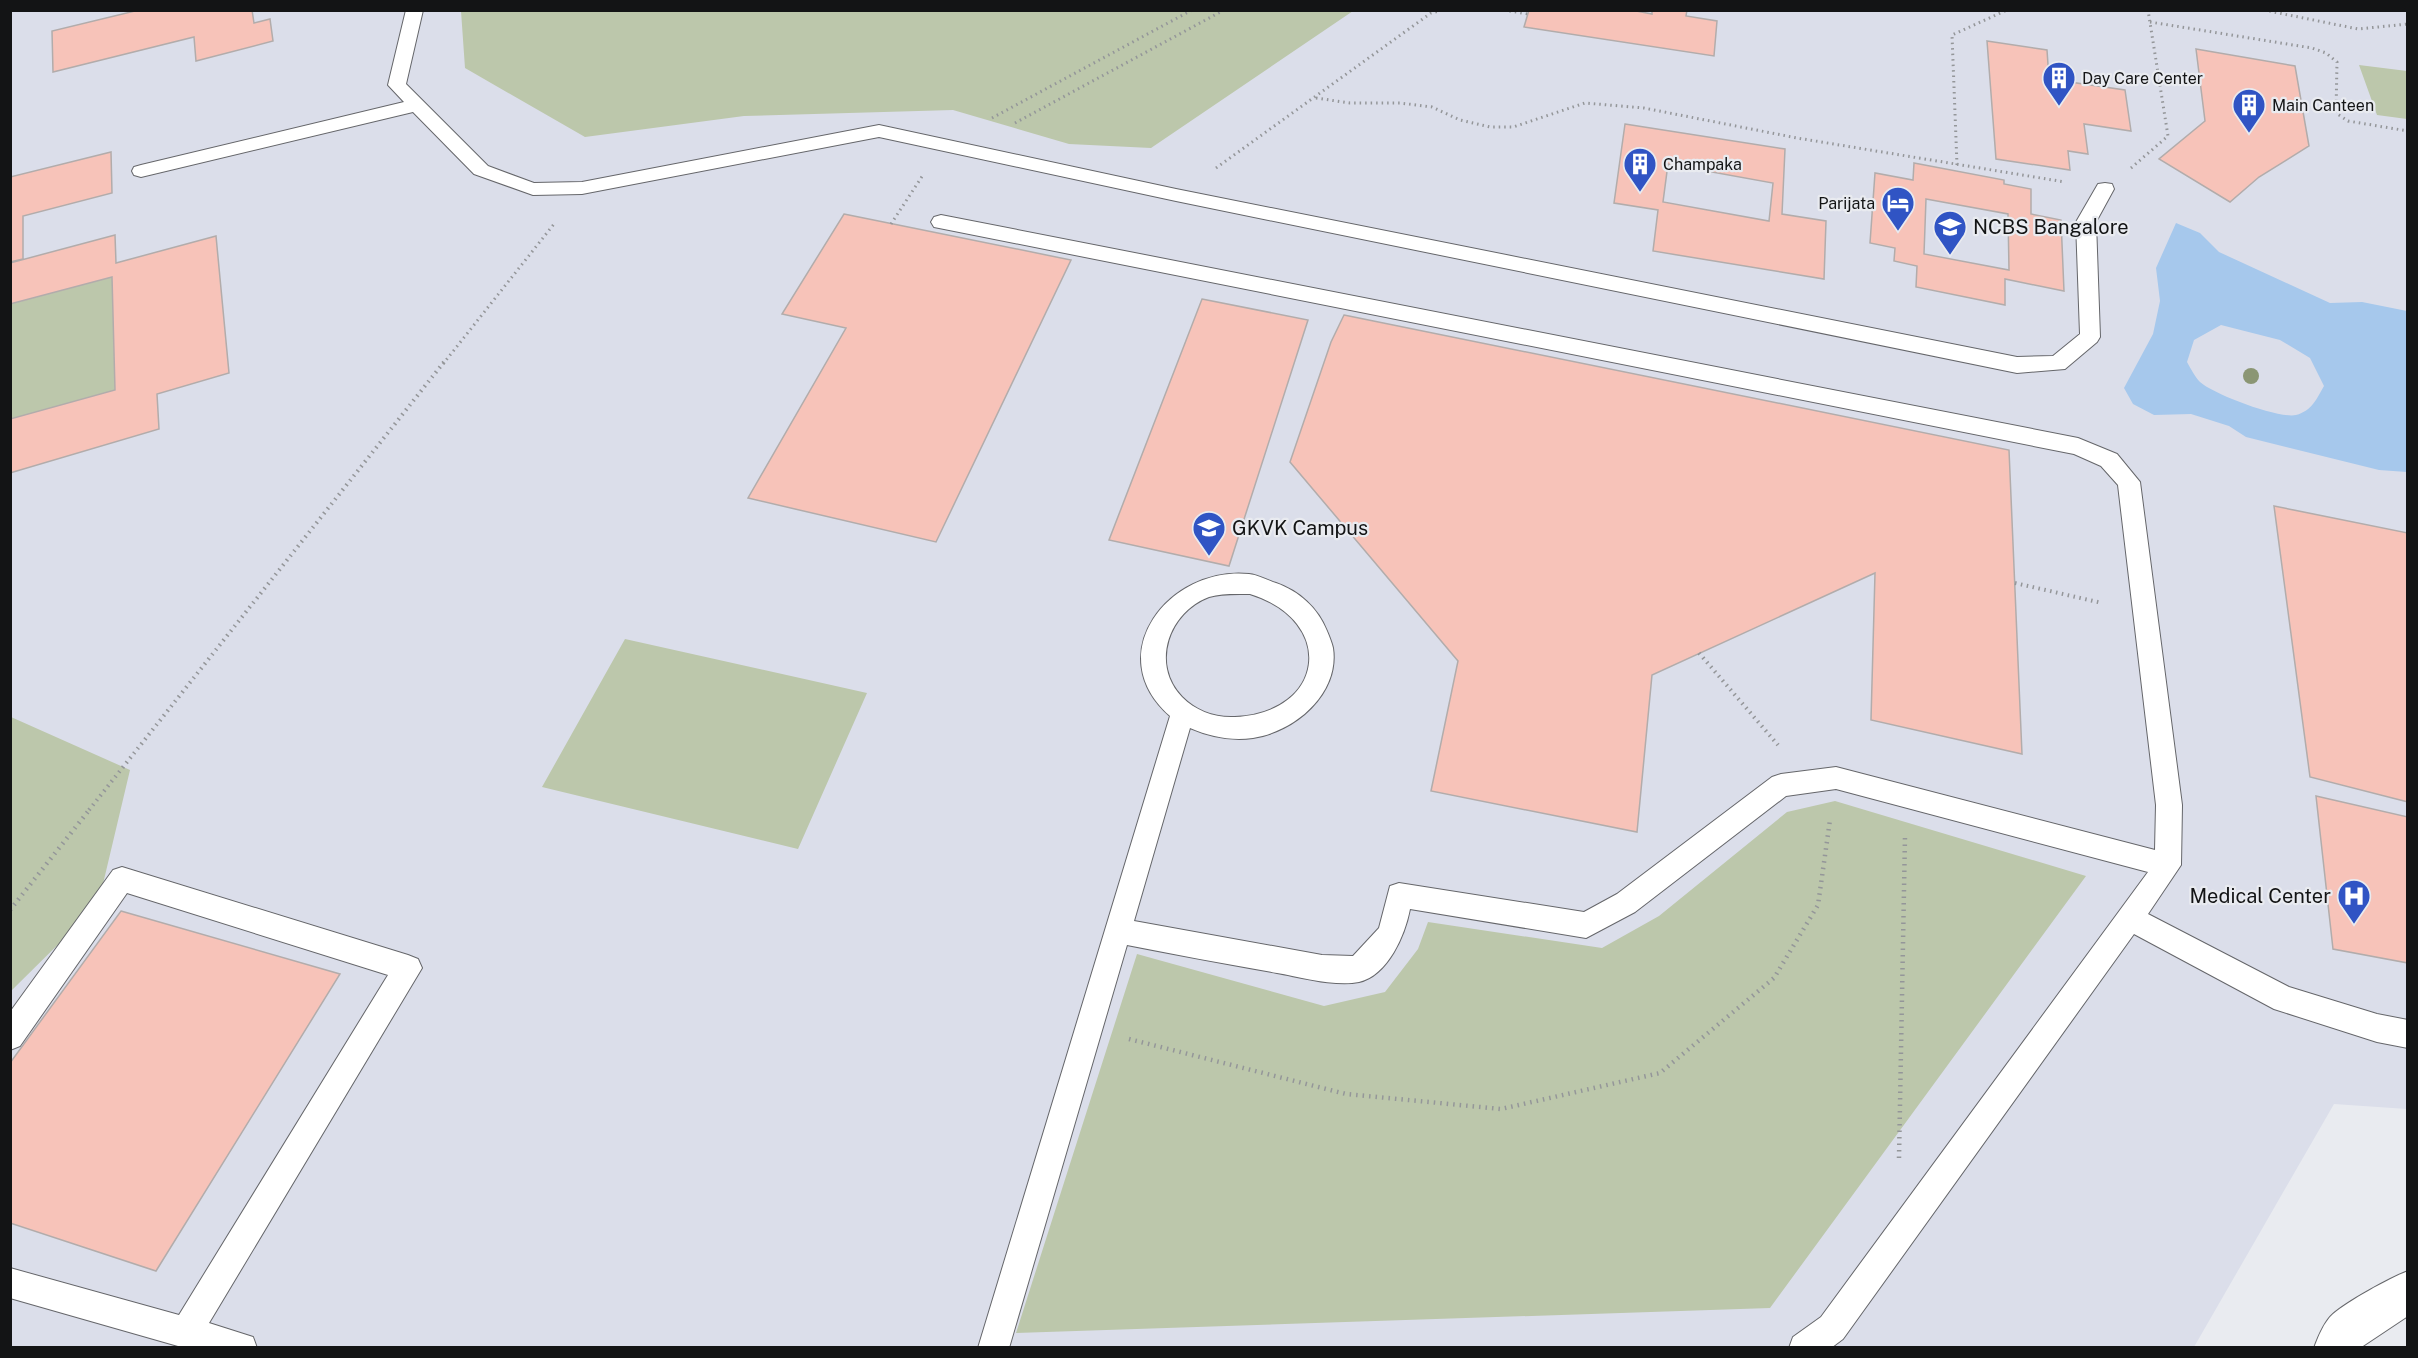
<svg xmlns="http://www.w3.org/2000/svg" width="2418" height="1358" font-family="'Public Sans',sans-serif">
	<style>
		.built { fill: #dbdeea }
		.green { fill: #bcc7ab }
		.water { fill: #a6c8ec; fill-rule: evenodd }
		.building { fill: #f7c3b9; stroke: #b2acab; stroke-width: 1.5; fill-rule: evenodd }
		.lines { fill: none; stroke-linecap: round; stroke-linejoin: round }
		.service-casing { stroke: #65666a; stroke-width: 2 }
		.secondary-casing { stroke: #65666a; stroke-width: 2 }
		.path-far2 { stroke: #949699; stroke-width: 3; stroke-dasharray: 1.5 4; stroke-linecap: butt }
		.path-far1 { stroke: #949699; stroke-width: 4; stroke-dasharray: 1.5 4.5; stroke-linecap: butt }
		.path { stroke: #949699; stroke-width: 4.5; stroke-dasharray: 1.5 5; stroke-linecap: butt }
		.service { fill: #fff; fill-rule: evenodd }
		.secondary { fill: #fff; fill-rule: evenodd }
		.tree { fill: #8b9674 }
		.labels { text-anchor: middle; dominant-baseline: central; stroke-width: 4.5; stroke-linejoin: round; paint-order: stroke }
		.far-poi-label { font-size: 16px; fill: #131415; stroke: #e9ebf0; text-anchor: start }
		.poi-label { font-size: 20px; fill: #131415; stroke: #e9ebf0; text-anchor: start }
	</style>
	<rect width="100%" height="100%" fill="#e9ebf0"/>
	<path class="built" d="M10 11H2407V1109L2334 1104 2194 1347H11Z"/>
	<path class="green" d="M461 11V10L1353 11 1151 148 1069 144 953 110 744 116 585 137 465 68Z
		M2359 65 2407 71V119L2377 115Z
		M112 277 115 390 11 419V304Z
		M625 639 867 693 798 849 542 787Z
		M11 717 130 770 98 905 11 991Z
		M1835 801 2086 876 1770 1308 1016 1333 1137 954 1324 1006 1385 992 1418 949 1428 922 1602 948 1659 916 1787 812Z"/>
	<path class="water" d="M2176 223 2200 233 2219 252 2330 303 2362 302 2407 311V472L2379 470 2246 437 2229 426 2191 414 2154 415 2133 404 2124 388 2153 334 2160 301 2156 268ZM2221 325 2280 340 2310 358 2324 386C2317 398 2312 411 2296 415 2279 419 2213 394 2200 382 2195 377 2191 369 2187 362L2194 340Z"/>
	<path class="building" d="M139 10H252L254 23 270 19 273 41 196 61 194 37 53 72 52 31Z
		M1529 10H1631L1652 14V10H1687L1686 16 1717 21 1714 56 1524 27Z
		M1987 41 2047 50 2049 79 2125 90 2131 131 2084 124 2088 154 2068 151 2070 170 1996 159Z
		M2196 49 2295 66 2309 146 2259 177 2230 202 2159 159 2205 121Z
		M1625 124 1785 149 1782 214 1826 221 1824 279 1653 251 1658 210 1614 203ZM1668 164 1773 183 1769 221 1663 202Z
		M111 152 112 193 23 216V259L10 262V177Z
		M1914 163 2004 180V184L2031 189V214L2061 220 2064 291 2005 279V305L1916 287 1917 266 1894 261 1895 248 1870 243 1875 173 1913 180ZM1926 199 2008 214 2009 270 1924 254Z
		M844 214 1071 260 936 542 748 498 846 328 782 314Z
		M115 235 116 263 216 236 229 373 157 394 159 429 10 473V419L115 390 112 277 10 304V263Z
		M1202 299 1308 320 1229 566 1109 540Z
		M1344 315 2009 450 2022 754 1871 720 1875 573 1652 675 1637 832 1431 791 1458 661 1290 462 1331 342Z
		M2274 506 2408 533V802L2310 777Z
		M2316 796 2408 817V963L2333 949Z
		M121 911 340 974 156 1271 10 1223V1063Z"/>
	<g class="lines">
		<g class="service-casing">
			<path id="service" d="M406 10H423L406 84 488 166 534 183 582 182 879 125 1176 189 2017 357 2053 356 2080 334 2076 222 2098 184 2105 183 2112 184 2114 189 2096 222 2100 337 2097 342 2065 369 2017 373 1176 201 879 137 582 194 533 195 474 174 413 112 141 177 134 175 132 171 134 167 141 165 404 102 388 85Z
				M941 215 2078 438 2117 454 2140 482 2182 805 2181 865 2148 914 2289 987 2377 1014 2408 1020V1048L2377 1042 2274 1009 2134 934 1843 1339 1831 1348H1789L1793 1337 1821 1317 2148 872 1836 789 1786 796 1635 912 1586 938 1410 909C1405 935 1388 975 1359 982 1336 987 1300 977 1277 973 1227 964 1177 955 1127 945L1009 1348H978L1170 716C1100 655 1169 566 1249 574 1258 575 1267 580 1276 583 1299 591 1318 608 1327 631 1329 636 1332 643 1333 648 1340 694 1294 732 1253 738 1231 741 1211 737 1190 728L1134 921 1322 955 1353 956 1379 928 1390 886 1399 883 1584 912 1617 894 1772 777 1781 774 1836 767 2155 850 2156 805 2118 485 2101 466 2074 454 934 227 931 222 934 217ZM1250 594C1337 621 1325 713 1235 717 1215 718 1196 711 1182 697 1150 664 1169 612 1209 597 1222 593 1237 594 1250 594Z
				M122 867 408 955 418 959 422 968 209 1323 253 1337 257 1348H185L10 1298V1268L179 1315 388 975 127 893 20 1046 10 1050V1012L113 870Z"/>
		</g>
		<g class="secondary-casing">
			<path id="secondary" d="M2408 1271V1316L2360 1348H2314C2318 1337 2324 1322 2333 1314 2348 1301 2388 1279 2408 1271Z"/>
		</g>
		<path class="path-far2" d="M1504 10 1528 14
			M2264 10 2358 29 2408 24
			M2150 22 2312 48 2326 53 2337 62 2336 113 2348 121 2408 131
			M1316 98 1350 103H1400L1432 107 1460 120 1490 127H1513L1585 103 1644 108 1797 138 2065 182
			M992 118 1192 10
			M1015 123 1224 10
			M1957 165 1952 35 2007 10
			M1216 168 1431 13 1443 10
			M2131 168 2168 136 2148 10
			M891 224 923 175
			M443 364 554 224"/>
		<path class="path-far1" d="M2015 583 2102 603
			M1699 653 1778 745
			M89 810 444 362"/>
		<path class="path" d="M10 910 90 809
			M1129 1039 1346 1094 1501 1109 1660 1073 1774 978 1818 905 1830 820
			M1899 1158 1905 836"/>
		<use href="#service" class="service"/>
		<use href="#secondary" class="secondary"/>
	</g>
	<circle class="tree" cx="2251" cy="376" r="8"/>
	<defs>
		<g id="building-pin" transform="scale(1.725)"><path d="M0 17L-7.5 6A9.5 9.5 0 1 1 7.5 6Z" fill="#3054c4" stroke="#e9ebf0"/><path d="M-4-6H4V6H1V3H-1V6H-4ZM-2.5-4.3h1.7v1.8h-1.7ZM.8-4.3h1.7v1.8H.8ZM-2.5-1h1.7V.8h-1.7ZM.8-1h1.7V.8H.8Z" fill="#fff"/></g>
		<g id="hotel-pin" transform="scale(1.725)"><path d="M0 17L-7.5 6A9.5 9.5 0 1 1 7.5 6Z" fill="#3054c4" stroke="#e9ebf0"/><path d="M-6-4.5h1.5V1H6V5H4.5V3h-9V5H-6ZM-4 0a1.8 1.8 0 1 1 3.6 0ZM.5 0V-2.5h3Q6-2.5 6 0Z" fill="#fff"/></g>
		<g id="university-pin" transform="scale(1.725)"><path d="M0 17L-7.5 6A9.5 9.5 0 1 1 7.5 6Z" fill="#3054c4" stroke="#e9ebf0"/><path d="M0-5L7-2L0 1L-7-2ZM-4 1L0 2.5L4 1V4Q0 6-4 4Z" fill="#fff"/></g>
		<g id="hospital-pin" transform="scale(1.725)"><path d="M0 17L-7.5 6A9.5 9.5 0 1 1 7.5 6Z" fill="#3054c4" stroke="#e9ebf0"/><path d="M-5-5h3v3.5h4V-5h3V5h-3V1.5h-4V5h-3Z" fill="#fff"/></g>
	</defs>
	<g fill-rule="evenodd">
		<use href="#building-pin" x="2059" y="78"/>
		<use href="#building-pin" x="2249" y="105"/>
		<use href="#building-pin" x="1640" y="164"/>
		<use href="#hotel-pin" x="1898" y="203"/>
		<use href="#university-pin" x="1950" y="227"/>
		<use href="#university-pin" x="1209" y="528"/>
		<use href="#hospital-pin" x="2354" y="896"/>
	</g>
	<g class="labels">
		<g class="far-poi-label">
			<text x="2082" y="78">Day Care Center</text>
			<text x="2272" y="105">Main Canteen</text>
			<text x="1663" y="164">Champaka</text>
			<text x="1875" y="203" text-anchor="end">Parijata</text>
		</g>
		<g class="poi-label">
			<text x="1973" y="227">NCBS Bangalore</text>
			<text x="1232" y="528">GKVK Campus</text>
			<text x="2331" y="896" text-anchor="end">Medical Center</text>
		</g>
	</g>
	<rect width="2418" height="1358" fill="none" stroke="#131415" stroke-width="24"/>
</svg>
